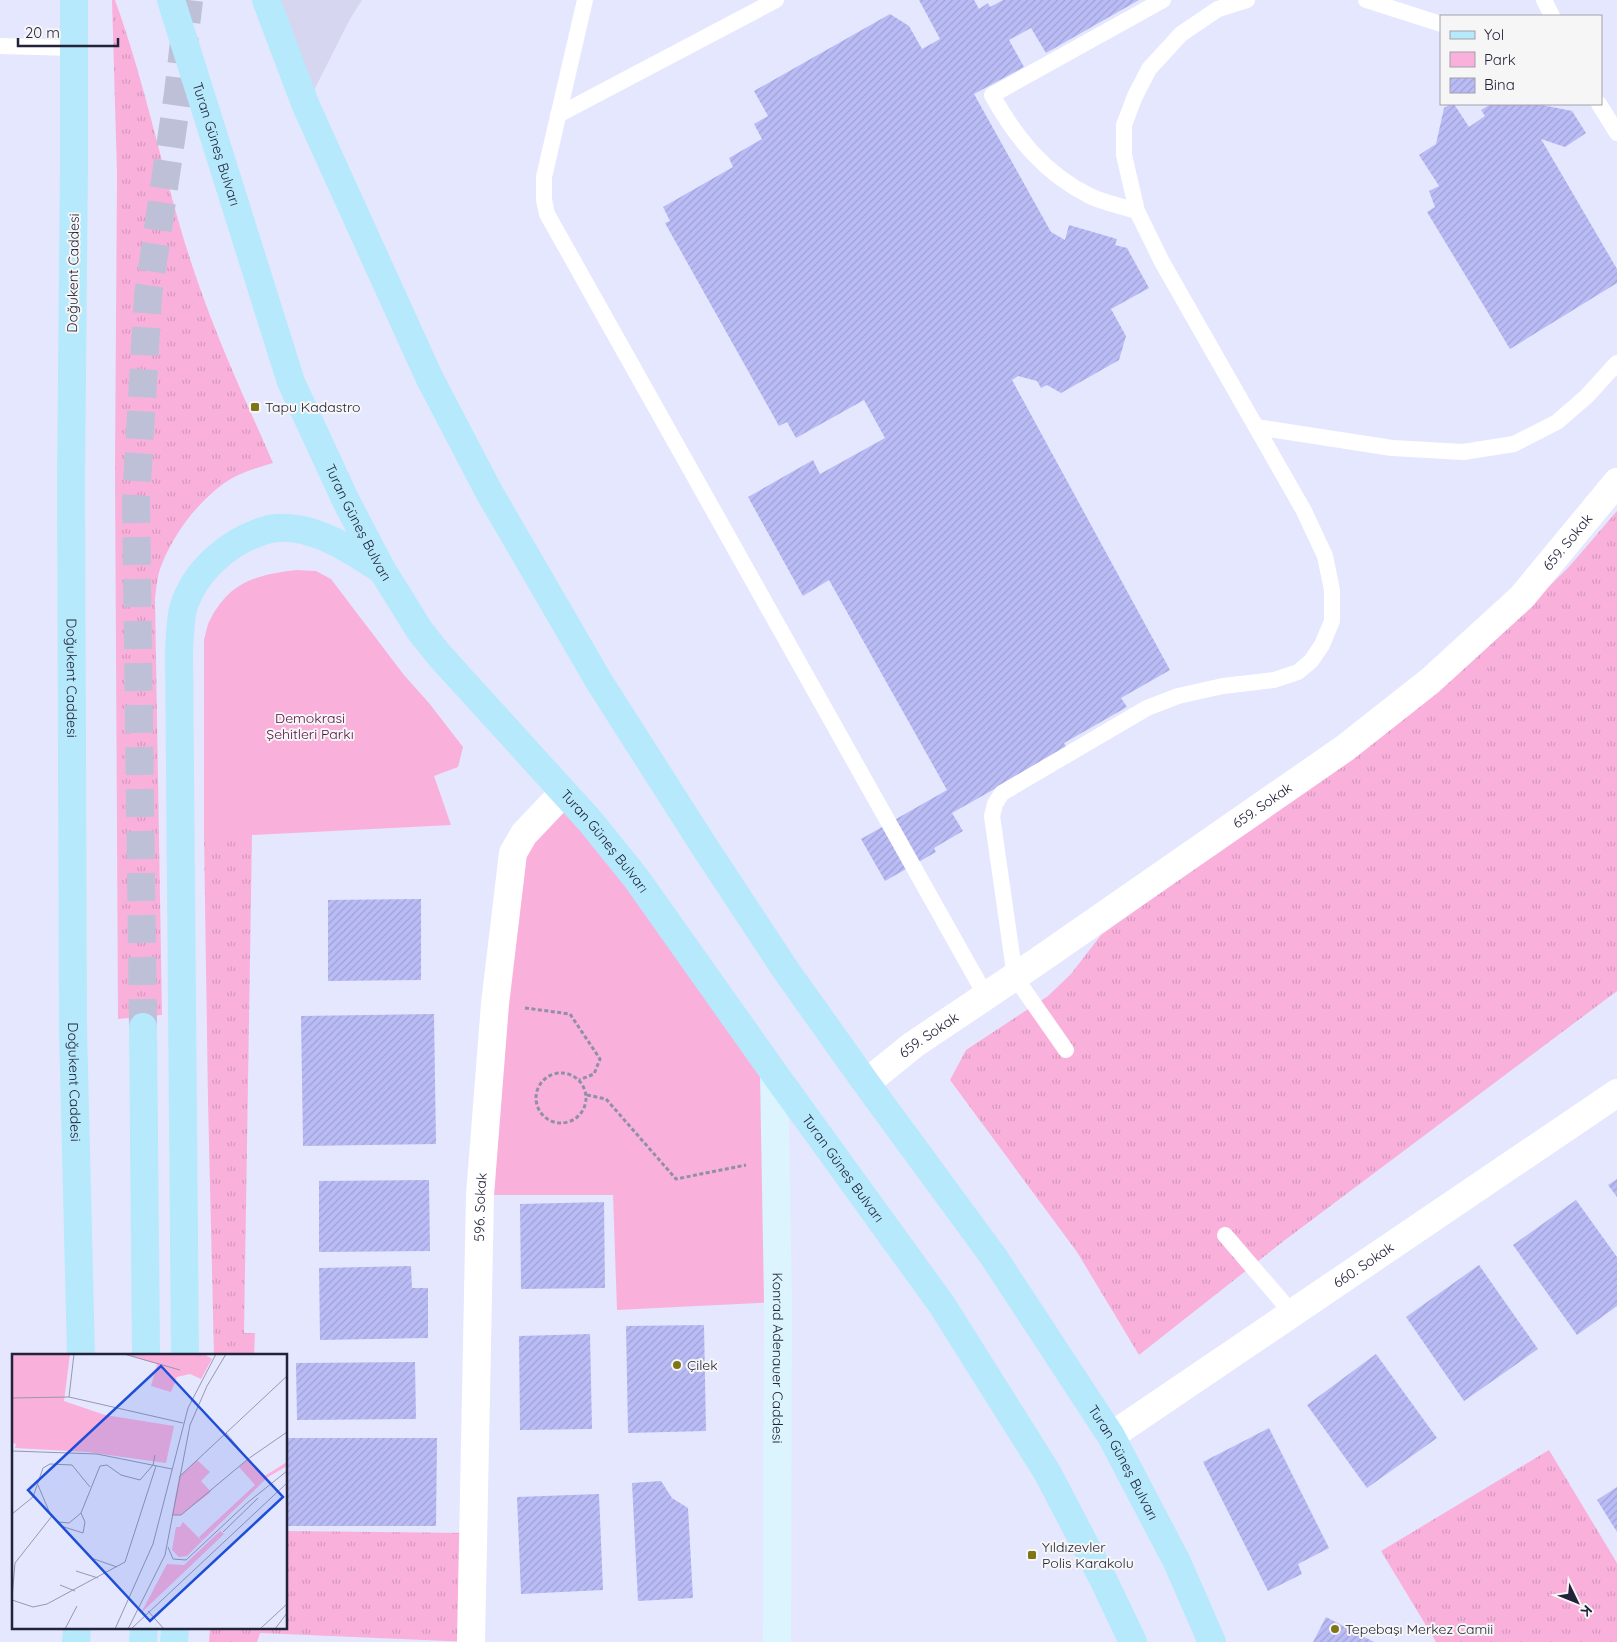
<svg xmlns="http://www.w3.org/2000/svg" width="1617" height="1642" font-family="Quicksand,sans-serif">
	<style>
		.built { fill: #d6d6f1 }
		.grass { fill: url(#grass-tufts) }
		.park { fill: #f9b1dc }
		.building { fill: url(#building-hatch) }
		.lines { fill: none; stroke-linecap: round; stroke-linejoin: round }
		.primary-tunnel { stroke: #bec0d7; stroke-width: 28; stroke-dasharray: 28 14; stroke-linecap: butt }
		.path { stroke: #8f90a7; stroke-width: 3; stroke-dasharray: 4 2.5; stroke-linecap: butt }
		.service { stroke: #fff; stroke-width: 16 }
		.minor { stroke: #fff; stroke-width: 28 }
		.secondary { stroke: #dbf4fd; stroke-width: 28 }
		.primary { stroke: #b6e9fb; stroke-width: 28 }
		.poi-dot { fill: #7e7518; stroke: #f6f6f6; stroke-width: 2 }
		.labels { text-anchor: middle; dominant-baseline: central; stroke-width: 4; stroke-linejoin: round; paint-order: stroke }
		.street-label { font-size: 14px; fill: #222238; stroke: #f6f6f6 }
		.poi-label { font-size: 14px; fill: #222238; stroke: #f6f6f6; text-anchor: start }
		.park-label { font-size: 14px; fill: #530c3e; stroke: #f6f6f6 }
		.inset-road { fill: none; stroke: #9798af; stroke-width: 1 }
		.view { fill: #1d4ed8; fill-opacity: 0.15; stroke: #1d4ed8; stroke-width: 2.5 }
		.inset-edge { fill: none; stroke: #222238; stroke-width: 2.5 }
	</style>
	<defs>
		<pattern id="grass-tufts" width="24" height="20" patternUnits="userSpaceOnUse" patternTransform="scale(1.25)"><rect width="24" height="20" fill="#f9b1dc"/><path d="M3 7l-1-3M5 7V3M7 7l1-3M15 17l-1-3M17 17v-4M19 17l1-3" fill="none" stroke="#d598be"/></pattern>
		<pattern id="building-hatch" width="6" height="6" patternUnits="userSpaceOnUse" patternTransform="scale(1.25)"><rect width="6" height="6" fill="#babcf6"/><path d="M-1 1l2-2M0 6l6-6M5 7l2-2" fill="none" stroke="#a0a1d4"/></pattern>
	</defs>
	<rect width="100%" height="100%" fill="#e5e7ff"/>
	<path class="built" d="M267 0H362L350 19 306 106Z"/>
	<path class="grass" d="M112 0H115C151 99 168 204 205 302 225 357 250 410 273 463 256 468 238 473 223 484 195 505 172 536 160 569 157 578 156 589 155 599L162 1015 118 1019 115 470 117 174Z
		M1617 511V991L1285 1240 1139 1355 1077 1252 950 1080 966 1050 1048 996 1071 974 1101 935 1361 748 1536 599 1568 568Z
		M204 835H252L244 1333H255L254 1356H214L208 1101Z
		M1549 1450 1617 1563V1642H1436L1381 1551Z
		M286 1531 472 1533 471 1642 260 1633 257 1642H209L210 1628H286Z"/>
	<path class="park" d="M296 570 316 571 331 579 404 675 429 703 463 747 458 767 434 776 451 825 252 835H204V640C206 633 207 624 211 618 231 581 257 575 296 570Z
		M563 793 774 1073 778 1302 617 1310 613 1195H480L513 853Z"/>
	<path class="building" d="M919 0H974L979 9 988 3 990 7 1003 0H1139L1046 53 1031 28 1009 40 1024 67 974 94 1051 232 1065 240 1069 225 1117 239 1115 245 1127 248 1149 288 1111 309 1126 336 1119 360 1061 393 1047 385 1041 388 1037 381 1018 376 1012 380 1170 670 1121 698 1127 707 1064 743 1067 748 952 813 963 831 934 848 936 852 885 881 861 839 947 790 829 580 803 596 748 497 813 460 820 474 885 438 864 400 796 438 787 422 779 426 665 223 670 221 663 207 733 167 729 158 762 139 754 124 768 116 754 91 890 14 909 26 922 49 940 39Z
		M1451 104H1454L1469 127 1485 116 1481 110 1491 104H1537L1572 111 1586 133 1565 147 1541 139 1617 269V283L1510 349 1427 212 1435 207 1429 191 1439 186 1419 155 1436 144 1444 108Z
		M421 899V980L328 981V900Z
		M434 1014 436 1144 303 1146 301 1016Z
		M1617 1179V1197L1608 1185Z
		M429 1180 430 1251 319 1252V1181Z
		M1576 1200 1617 1257V1306L1577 1335 1513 1245Z
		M604 1202 605 1288 521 1289 520 1204Z
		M1479 1265 1538 1349 1464 1401 1406 1317Z
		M411 1266 412 1288H428V1338L320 1340 319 1268Z
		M704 1325 706 1431 628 1433 626 1326Z
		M590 1334 592 1429 520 1430 519 1336Z
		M1376 1354 1437 1438 1367 1488 1307 1405Z
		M415 1362 416 1419 297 1420 296 1363Z
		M1269 1428 1329 1548 1298 1564 1302 1574 1268 1591 1203 1462Z
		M288 1438H437L436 1526H288Z
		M661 1481 672 1498 688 1508 693 1598 638 1601 632 1483Z
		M1617 1487V1532L1597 1500Z
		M599 1494 603 1590 521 1594 517 1497Z
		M1326 1617 1374 1642H1313Z"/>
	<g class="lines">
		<path class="primary-tunnel" d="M143 1027 136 500 148 296 178 93 189 0"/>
		<path class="path" d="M525 1008 570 1014 600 1059 594 1074 579 1080
			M536 1098a25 25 0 1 1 50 0a25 25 0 1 1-50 0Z
			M587 1095 606 1099 676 1179 746 1165"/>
		<path class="service" d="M585 0 544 177V200L547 214 986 996
			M1366 0 1441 24
			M1544 0 1552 16
			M0 46 74 48
			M1599 104 1617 133
			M558 115 776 0
			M1137 211C1122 206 1104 203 1090 196 1045 174 1016 138 992 95L1163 0
			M1256 427 1392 448 1463 452 1514 444 1557 422 1587 396 1617 363
			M1066 1050 1015 977 992 816 995 804 1002 793 1147 708 1178 696 1223 686 1274 680 1298 672 1311 661 1322 645 1332 621V590L1325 556 1304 511 1162 262 1137 211 1124 155V125L1135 96 1149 69 1181 34 1218 9 1247 0
			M1225 1235 1292 1313"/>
		<g class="minor">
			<path id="s1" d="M866 1083 913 1045 1035 963 1345 748 1430 681 1522 597 1617 482"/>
			<path id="s2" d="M1111 1436 1617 1093"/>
			<path id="s3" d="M471 1642 480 1195 495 1004 513 853 524 834 563 793"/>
		</g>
		<path class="secondary" id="s4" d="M774 1073 778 1302 777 1642"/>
		<g class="primary">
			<path id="s5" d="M74 0V163L71 482 73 1028 81 1356"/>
			<path id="s6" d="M171 0 291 382 346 501 382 570 420 631 440 656 590 821 636 878 774 1073 942 1305 1047 1472 1103 1579 1133 1642"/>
			<path id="s7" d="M266 0 306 106 429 377 489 492 600 683 704 846 785 969 866 1083 993 1256 1111 1436 1177 1562 1212 1642"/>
			<path d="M143 1027 146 1356"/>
			<path d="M185 1356 179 651C180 638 180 622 183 609 194 571 229 541 266 530 282 525 304 529 319 535 342 543 362 558 382 570"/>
			<path d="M76 1642 77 1628"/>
			<path d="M143 1642 144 1628"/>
			<path d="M174 1642 175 1628"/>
		</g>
	</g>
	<g class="poi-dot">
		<rect x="250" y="402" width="10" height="10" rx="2.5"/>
		<circle cx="677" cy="1365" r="5"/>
		<rect x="1027" y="1550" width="10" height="10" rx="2.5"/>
		<circle cx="1335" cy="1629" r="5"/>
	</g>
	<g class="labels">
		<g class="street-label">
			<text stroke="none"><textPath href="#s6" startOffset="151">Turan Güneş Bulvarı</textPath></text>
			<text transform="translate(73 273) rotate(-89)">Doğukent Caddesi</text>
			<text stroke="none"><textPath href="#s6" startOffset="556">Turan Güneş Bulvarı</textPath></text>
			<text stroke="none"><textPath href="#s1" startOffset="889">659. Sokak</textPath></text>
			<text stroke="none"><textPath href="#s5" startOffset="678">Doğukent Caddesi</textPath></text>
			<text stroke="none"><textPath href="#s1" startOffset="484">659. Sokak</textPath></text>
			<text stroke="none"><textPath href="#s6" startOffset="961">Turan Güneş Bulvarı</textPath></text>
			<text stroke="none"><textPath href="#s1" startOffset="79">659. Sokak</textPath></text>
			<text stroke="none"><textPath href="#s5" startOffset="1082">Doğukent Caddesi</textPath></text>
			<text stroke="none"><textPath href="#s6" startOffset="1366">Turan Güneş Bulvarı</textPath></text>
			<text stroke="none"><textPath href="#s3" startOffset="435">596. Sokak</textPath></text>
			<text stroke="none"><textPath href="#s2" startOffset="305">660. Sokak</textPath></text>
			<text stroke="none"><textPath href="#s4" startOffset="285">Konrad Adenauer Caddesi</textPath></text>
			<text stroke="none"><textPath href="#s7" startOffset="1701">Turan Güneş Bulvarı</textPath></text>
		</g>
		<g class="poi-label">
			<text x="265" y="407">Tapu Kadastro</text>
			<text x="687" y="1365">Çilek</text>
			<text x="1042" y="1547">Yıldızevler<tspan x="1042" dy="16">Polis Karakolu</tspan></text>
			<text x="1345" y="1629">Tepebaşı Merkez Camii</text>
		</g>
		<g class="park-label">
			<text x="310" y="718">Demokrasi<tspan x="310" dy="16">Şehitleri Parkı</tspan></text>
		</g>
	</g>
	<g transform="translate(12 1354)">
		<rect width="275" height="275" fill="#e5e7ff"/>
		<path d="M0 0H58L52 47 93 61 162 72 154 109 75 98 3 94 4 90 0 89ZM112 0H192L200 5 189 25 178 20 165 23 159 38 139 32 145 10ZM236 105 251 123 275 108V112L256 123 190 187 187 183 243 131 227 113ZM208 177 212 180 129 259 155 210 172 211Z" fill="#f9b1dc"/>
		<path d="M185 106 198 118 189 127 199 138 169 161H160L167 123ZM171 168 190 187 175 202 167 203 160 196 164 173H168Z" fill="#f9b1dc"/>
		<path class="inset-road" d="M112 0 168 16M57 43 62 0M0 44 57 43 171 69M214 79 236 105M0 97 85 100 160 115M167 123 275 22M26 131 39 162 47 168 57 169 69 159 88 112 95 111 109 121 128 126 141 111 143 101M0 160 21 143 31 114 38 110 60 111 78 133M160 161H169L236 105 275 78M45 167 49 172 71 179 73 168 69 159M211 178 246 144M156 193 161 205 174 206 235 149 275 117M79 204 105 213M64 217 86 224M48 231 63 237M0 244 3 209 40 162M0 246 21 253 35 250 113 208 144 112M136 257 152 275M249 274 275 250M53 275 65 252M103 275 141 190 176 54 204 0M116 275 153 201 178 71 195 32 214 0M119 275 275 129M263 275 275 259"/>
		<path class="view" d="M149 12 271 143 138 267 16 136Z"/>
		<rect width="275" height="275" class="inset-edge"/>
	</g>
	<rect x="1440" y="15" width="162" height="90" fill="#f6f6f6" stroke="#a1a1aa"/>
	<rect x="1450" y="31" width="25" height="8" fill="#b6e9fb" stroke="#a1a1aa"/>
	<text x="1484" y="40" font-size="15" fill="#222238">Yol</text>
	<rect x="1450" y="52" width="25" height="15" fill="#f9b1dc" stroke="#a1a1aa"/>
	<text x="1484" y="65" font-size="15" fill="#222238">Park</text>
	<rect x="1450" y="78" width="25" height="15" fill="url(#building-hatch)" stroke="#a1a1aa"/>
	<text x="1484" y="90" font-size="15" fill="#222238">Bina</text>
	<g transform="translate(1577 1602) rotate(133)" stroke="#f6f6f6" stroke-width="4" paint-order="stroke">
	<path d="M0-4L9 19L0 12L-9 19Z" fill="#222238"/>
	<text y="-8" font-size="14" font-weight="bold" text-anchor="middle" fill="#222238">K</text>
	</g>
	<path d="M18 38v8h100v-8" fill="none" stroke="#222238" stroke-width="2.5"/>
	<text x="25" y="38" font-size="15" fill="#222238" stroke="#f6f6f6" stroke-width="4" paint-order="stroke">20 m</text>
</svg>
